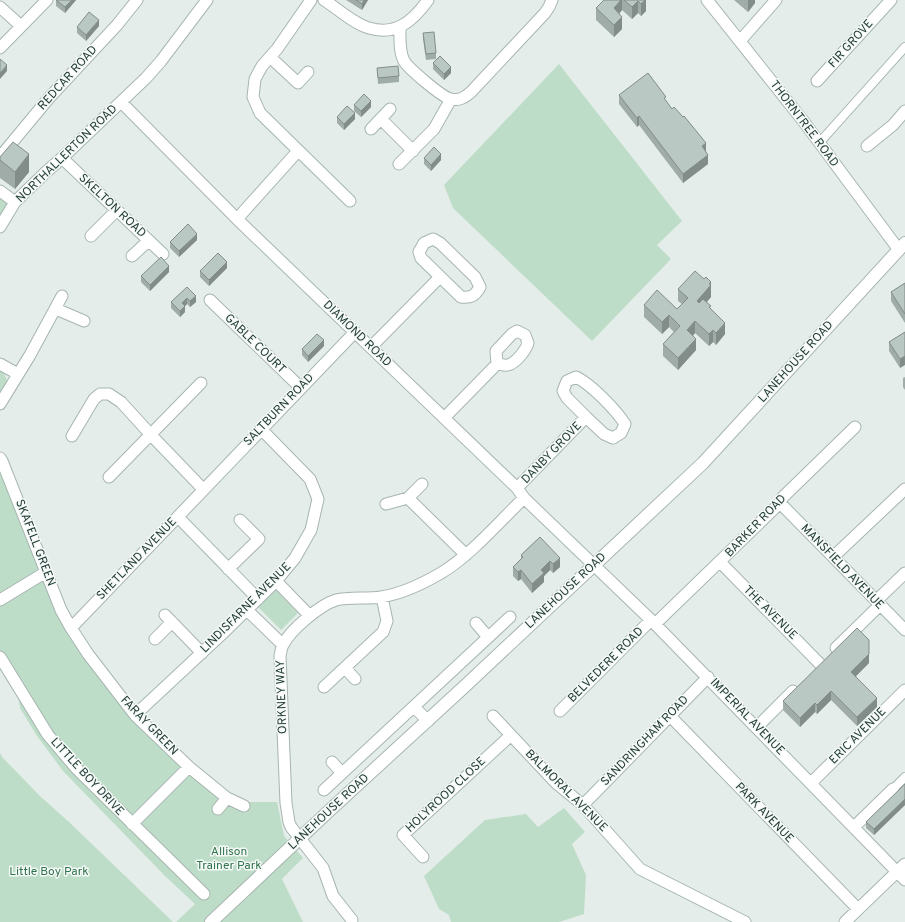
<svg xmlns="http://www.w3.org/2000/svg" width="905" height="922" font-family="Overpass,sans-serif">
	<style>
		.green { fill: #beddc8 }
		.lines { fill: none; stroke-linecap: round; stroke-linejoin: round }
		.pedestrian-casing { stroke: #a7b5b0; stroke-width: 10 }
		.minor-casing { stroke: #a7b5b0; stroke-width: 13 }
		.tertiary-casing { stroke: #a7b5b0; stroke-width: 14 }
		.pedestrian { stroke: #fff; stroke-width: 8 }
		.minor { stroke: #fff; stroke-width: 11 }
		.tertiary { stroke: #fff; stroke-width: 12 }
		.wall { fill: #a0aca8 }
		.shaded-wall { fill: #828c88 }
		.building { fill: #bac8c3; stroke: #828c88 }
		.labels { text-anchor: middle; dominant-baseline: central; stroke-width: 3; stroke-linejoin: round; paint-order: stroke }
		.street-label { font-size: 12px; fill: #243e38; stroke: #f5f9f7 }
		.park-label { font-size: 12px; fill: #30734d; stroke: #f5f9f7 }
	</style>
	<rect width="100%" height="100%" fill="#e4ede9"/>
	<path class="green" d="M559 64 682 221 657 245 671 259 592 341 453 208 444 185Z
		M0 191 15 202 0 227Z
		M0 365 10 387 0 404Z
		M0 458 71 628 135 715 231 802H277L284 836 303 858 282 879 303 922H176L195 904 165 876 63 771 37 736 20 708 17 690 0 666Z
		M276 590 298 613 281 630 258 607Z
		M0 753 3 758 41 797 69 822 173 922H0Z
		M564 808 585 832 572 844 586 875 584 914 559 922H451L449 915 439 909 424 876 485 820 526 814 538 827Z"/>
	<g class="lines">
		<g class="pedestrian-casing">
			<path id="pedestrian" d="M820 142 905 47
				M893 789 905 777"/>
		</g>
		<g class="minor-casing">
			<path id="minor" d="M311 0 277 49 262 66 255 79 253 97 260 113 350 201
				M324 0C337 8 354 24 369 28 396 36 413 21 428 0
				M707 0 804 122 899 250
				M0 7 21 26
				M400 28C400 38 399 51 404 61 409 69 443 98 451 99 460 101 465 97 471 92L545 13 549 7 552 0
				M740 41 776 0
				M0 48 47 0
				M270 57 298 83 308 72
				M817 81 891 0
				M121 102 237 219 517 488 524 498 651 620 905 880
				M381 119 413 151
				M371 129 390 109
				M867 146 893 125 905 111
				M0 157 49 98 117 25 137 0
				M62 158 163 254
				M399 164 434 129 451 99
				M0 191 15 202
				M237 219 298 151
				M0 227 15 202 46 172 62 158 146 78 161 61 207 0
				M91 236 117 210
				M433 239 440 243 475 277 480 287C475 296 471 298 461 297L421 258 419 252 424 243Z
				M132 256 145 244 151 243
				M210 300 301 388
				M56 309 84 321
				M517 331 525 335 528 343C526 350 516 363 508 365 504 366 501 364 497 364L496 351 512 334Z
				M371 347 440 277
				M0 364 18 374
				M0 404 30 355 62 296
				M444 418 497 364
				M72 436 94 399 100 394H109L121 402 151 435 203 489
				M0 458 2 461 61 610 71 628 88 654 135 715 189 767 227 798 244 806
				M109 477 201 383
				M517 488 586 417 604 434 613 438 621 433 625 424C616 410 591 384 576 377L567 381 563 391 567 398 586 417
				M408 498 466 555
				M780 503 905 630
				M386 504 408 498 422 484
				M178 517 258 599
				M833 557 905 489
				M720 562 820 664
				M228 569 259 539 240 520
				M276 581 309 615
				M0 600 46 572
				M876 601 905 573
				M247 610 283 645
				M165 615 202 653
				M476 623 488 637
				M655 624 780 503 783 497 855 427
				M71 628 355 332
				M155 639 172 622
				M836 648 880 605
				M0 657 48 735 76 768 204 894
				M345 668 355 679
				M324 687 383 632 387 621 382 597
				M414 707 428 721
				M560 711 651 620
				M135 715 223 633 276 581 295 558 311 530 318 499 310 479 261 429
				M493 716 556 783 583 805 640 869 745 922
				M670 716 858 909
				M757 727 793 691
				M332 762 342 773
				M811 783 905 690
				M324 790 510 617
				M583 805 708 677
				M218 809 227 798
				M132 824 189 767
				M854 827 893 789
				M423 857 403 835 511 735
				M352 920 333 896 323 868 291 827 289 822 286 803 280 656C281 652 281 648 283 645 290 630 320 605 336 600 349 597 367 599 381 597 400 594 424 583 441 573 471 555 498 523 524 498
				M845 922 905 864"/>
		</g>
		<g class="tertiary-casing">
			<path id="tertiary" d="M211 922 330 810 465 686 703 463 905 243"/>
		</g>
		<use href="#pedestrian" class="pedestrian"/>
		<use href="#minor" class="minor"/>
		<use href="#tertiary" class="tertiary"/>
	</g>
	<path class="wall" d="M56 0H76L65 13 56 6Z
		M346 0H368L362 10Z
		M603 0H646V11L641 16 638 13 632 19 622 10 619 14 622 29 614 37 596 20V8L603 1Z
		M734 0H755V3L748 12Z
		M99 26 86 41 77 33V27Z
		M423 33 436 53V59L426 60 423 39Z
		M433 63 451 73 444 80 433 69Z
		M377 68 399 76V82L378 84Z
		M619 95 666 102 706 151 708 164 683 183 639 125 637 127 619 104Z
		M354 105 371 107 361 117 354 111Z
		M337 117 355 119 344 130 337 123Z
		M0 157 29 172 15 189 0 178Z
		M424 158 441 160 431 171 424 164Z
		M197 240 179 257 170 248V242Z
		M227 268 209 286 200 277V271Z
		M169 272 150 291 141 282V276Z
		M905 283V323L891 301V292Z
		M678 289 711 294V297L707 302 725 334 716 345 713 342 709 346 695 333 693 336 696 350 678 370 663 356V344L674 332 669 327 662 334 644 317V305L677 309 682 304 678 301Z
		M196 296V302L190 307 187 304 185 306V312L180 317 171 308V302Z
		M905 332 900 368 889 351V342Z
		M324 346 308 362 302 355V349Z
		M905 377V390L903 387V378Z
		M540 537 560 567 553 573 550 570 544 576V582L532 593 521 579 518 581 513 576V567L521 559V555Z
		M869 663 856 676 877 707 857 726 831 700 817 714 815 712 800 727 783 710V701Z
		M905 784V805L874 835 866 828V822Z"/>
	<path class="shaded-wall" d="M72 0H76L65 13V7Z
		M364 0H368L362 10V4Z
		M621 0H622V10L614 20V8Z
		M643 0H646V11L641 16V4Z
		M748 0H755V3L748 12Z
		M638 1V13L632 19V7Z
		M622 17V29L614 37V25Z
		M99 20V26L86 41V35Z
		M7 65V71L0 79V73Z
		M451 67V73L444 80V74Z
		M371 101V107L361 117V111Z
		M355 113V119L344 130V124Z
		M639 116V125L637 127V118Z
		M706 143V152L702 146Z
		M29 154V172L15 189V172Z
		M441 154V160L431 171V165Z
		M708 155V164L683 183V174Z
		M197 234V240L179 257V251Z
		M227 262V268L209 286V280Z
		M169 266V272L150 291V285Z
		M711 282V297L697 313V301Z
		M196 296V302L190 307V301Z
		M187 298V304L182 309V303Z
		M185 306V312L180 317V311Z
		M669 315V327L662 334V322Z
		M695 321V333L687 342V330Z
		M725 323V334L716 345V333Z
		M713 330V342L709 346V334Z
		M696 339V350L678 370V358Z
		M324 340V346L308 362V356Z
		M905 356V365L900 368V359Z
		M560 558V567L553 573V564Z
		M550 561V570L544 576V582L532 593V584L541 570Z
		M521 570V579L518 581V572Z
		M869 654V663L851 681V672Z
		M831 691V700L817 714V705Z
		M877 698V707L857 726V717Z
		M815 703V712L800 727V718Z
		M905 799V805L874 835V829Z"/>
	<path class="building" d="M56 0H72L65 7Z
		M356 0H364L362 4Z
		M604 0H621L614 8 622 17 614 25 596 8Z
		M624 0H645L641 4 638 1 632 7Z
		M89 12 99 20 86 35 77 27Z
		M434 32 436 53 426 54 423 33Z
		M440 56 451 67 444 74 433 63Z
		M0 59 7 65 0 73Z
		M398 66 399 76 378 78 377 68Z
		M648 73 666 97 664 98 672 109 674 107 683 117 684 116 706 143 702 146 708 155 683 174 639 116 637 118 619 95Z
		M364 94 371 101 361 111 354 105Z
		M347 106 355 113 344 124 337 117Z
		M13 142 29 154 15 172 0 160V157Z
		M434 147 441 154 431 165 424 158Z
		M188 224 197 234 179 251 170 242Z
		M218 253 227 262 209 280 200 271Z
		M161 257 169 266 150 285 141 276Z
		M695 271 704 279 706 277 711 282 709 284 711 285 697 301 699 303 703 299 711 306 709 307 725 323 716 333 713 330 709 334 695 321 687 330 696 339 678 358 663 344 680 326 669 315 662 322 644 305 657 290 677 309 688 298 678 289Z
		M905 283V314L891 292Z
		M187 287 196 296 190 301 187 298 182 303 185 306 180 311 171 302Z
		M905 332V356L900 359 889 342Z
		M317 334 324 340 308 356 302 349Z
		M540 537 560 558 553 564 550 561 541 570 544 573 532 584 521 570 518 572 513 567 523 557 521 555Z
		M857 628 869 640V654L851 672 877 698 857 717 831 691 817 705 815 703 800 718 783 701Z
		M905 784V799L874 829 866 822Z"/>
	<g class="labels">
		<g class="street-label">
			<text transform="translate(851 44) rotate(-48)">FIR GROVE</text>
			<text transform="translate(68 78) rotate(-48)">REDCAR ROAD</text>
			<text transform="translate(804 124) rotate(53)">THORNTREE ROAD</text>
			<text transform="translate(67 154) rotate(-44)">NORTHALLERTON ROAD</text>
			<text transform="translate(112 206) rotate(43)">SKELTON ROAD</text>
			<text transform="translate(357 334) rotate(44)">DIAMOND ROAD</text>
			<text transform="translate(255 344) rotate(44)">GABLE COURT</text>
			<text transform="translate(796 362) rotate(-48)">LANEHOUSE ROAD</text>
			<text transform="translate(279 410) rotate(-46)">SALTBURN ROAD</text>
			<text transform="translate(552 453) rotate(-46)">DANBY GROVE</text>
			<text transform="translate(756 526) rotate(-46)">BARKER ROAD</text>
			<text transform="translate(35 543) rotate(69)">SKAFELL GREEN</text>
			<text transform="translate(137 559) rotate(-46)">SHETLAND AVENUE</text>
			<text transform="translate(842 567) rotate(46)">MANSFIELD AVENUE</text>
			<text transform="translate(566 591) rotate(-43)">LANEHOUSE ROAD</text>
			<text transform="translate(246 608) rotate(-45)">LINDISFARNE AVENUE</text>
			<text transform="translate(770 613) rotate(45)">THE AVENUE</text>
			<text transform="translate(606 665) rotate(-45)">BELVEDERE ROAD</text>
			<text transform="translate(282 697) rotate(-92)">ORKNEY WAY</text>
			<text transform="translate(747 717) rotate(46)">IMPERIAL AVENUE</text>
			<text transform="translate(149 726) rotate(46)">FARAY GREEN</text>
			<text transform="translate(858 736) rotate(-45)">ERIC AVENUE</text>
			<text transform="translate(645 741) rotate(-46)">SANDRINGHAM ROAD</text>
			<text transform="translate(87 777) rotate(47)">LITTLE BOY DRIVE</text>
			<text transform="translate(566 791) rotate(45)">BALMORAL AVENUE</text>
			<text transform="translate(446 795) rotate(-43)">HOLYROOD CLOSE</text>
			<text transform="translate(329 812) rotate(-43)">LANEHOUSE ROAD</text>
			<text transform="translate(764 813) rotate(46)">PARK AVENUE</text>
		</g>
		<g class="park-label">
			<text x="229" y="852">Allison<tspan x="229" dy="14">Trainer Park</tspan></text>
			<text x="49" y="872">Little Boy Park</text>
		</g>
	</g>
</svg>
